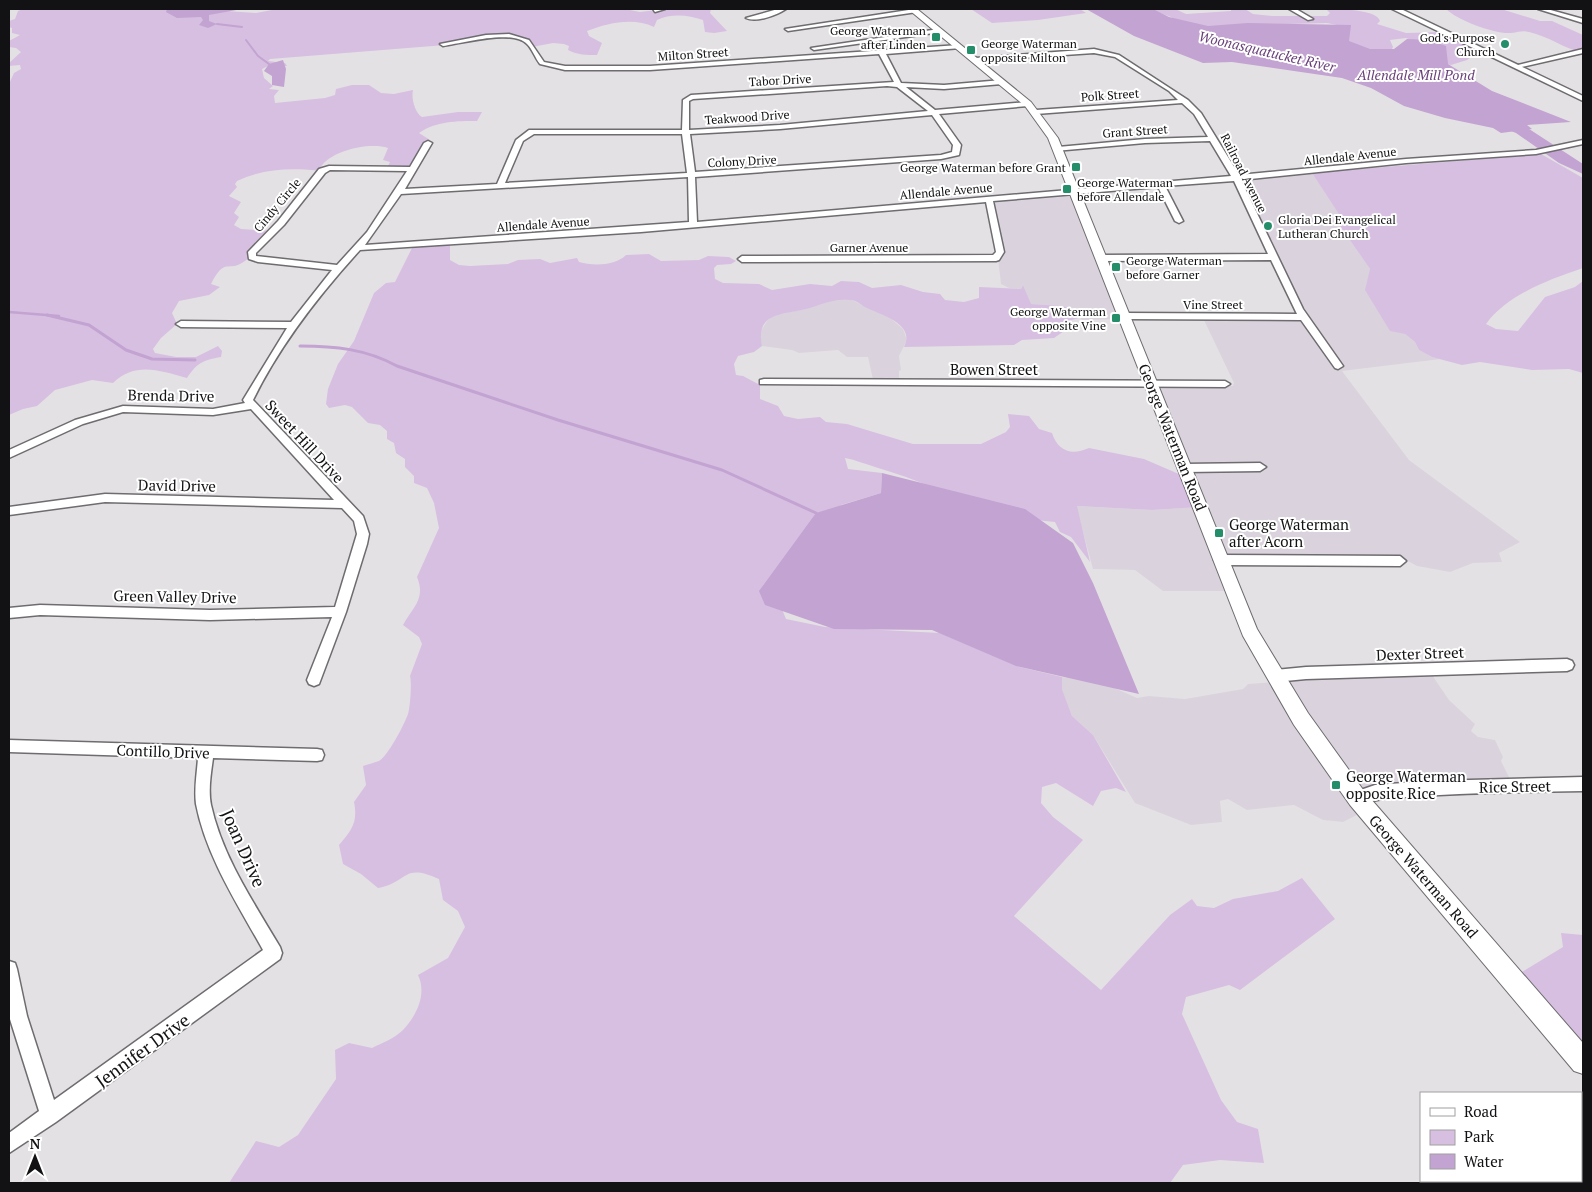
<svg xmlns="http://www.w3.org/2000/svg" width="1592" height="1192" font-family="'PT Serif',serif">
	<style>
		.built { fill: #dad3dd }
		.green { fill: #d7bfe1 }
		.water { fill: #c3a3d1 }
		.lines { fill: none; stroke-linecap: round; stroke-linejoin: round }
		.stream-far2 { stroke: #c3a3d1; stroke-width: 2 }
		.stream-far1 { stroke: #c3a3d1; stroke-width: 2.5 }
		.stream { stroke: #c3a3d1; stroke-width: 3 }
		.river { fill: #c3a3d1; fill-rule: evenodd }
		.minor-casing { stroke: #6e6c6f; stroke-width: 3 }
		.tertiary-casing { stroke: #6e6c6f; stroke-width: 3 }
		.secondary-casing { stroke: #6e6c6f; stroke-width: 2 }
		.minor { fill: #fff; fill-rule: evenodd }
		.tertiary { fill: #fff; fill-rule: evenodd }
		.secondary { fill: #fff; fill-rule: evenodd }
		.poi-dot { fill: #248d6a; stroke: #fff; stroke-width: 2 }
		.labels { text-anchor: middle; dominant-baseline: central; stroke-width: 4; stroke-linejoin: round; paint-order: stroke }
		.far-poi-label { font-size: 12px; fill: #121113; stroke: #fff; text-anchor: end }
		.far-street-label { font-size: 12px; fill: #121113; stroke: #fff }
		.far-water-label { font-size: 14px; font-style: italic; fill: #6a407b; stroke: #fff }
		.street-label { font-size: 15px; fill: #121113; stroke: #fff }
		.poi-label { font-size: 15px; fill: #121113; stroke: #fff; text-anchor: start }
		.near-street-label { font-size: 18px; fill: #121113; stroke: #fff }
	</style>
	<rect width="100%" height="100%" fill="#e4e1e5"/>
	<path class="built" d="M1312 173 1340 214 1334 216 1370 269 1405 334 1415 342 1419 350 1432 357 1441 359 1342 371 1409 460 1520 542 1499 553 1502 562 1473 563 1450 572 1417 566 1404 559 1225 558 1232 591H1163L1135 570 1093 569 1076 506 1152 510 1200 507 1156 385 1233 386 1234 383 1203 318H1301L1239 179Z
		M1073 194 1124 319 1082 320 1074 310 1063 306 1030 304 1023 285 1021 289 1009 288 1001 284 991 201Z
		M849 299 888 316 903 329 907 340 899 356 901 370 899 371V386L874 384 868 357H847L838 350 799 353 792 350 762 346 759 334 767 321 773 315 805 309 822 302Z
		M1432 675 1449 700 1475 724 1471 731 1478 737 1495 740 1503 757 1501 761 1515 789 1359 797 1365 811 1343 822 1323 820 1294 805 1247 810 1228 799 1220 801 1222 822 1191 825 1135 803 1093 735 1072 716 1062 689V677L1103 683 1137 698 1149 696 1185 699 1243 689 1248 684 1276 682 1278 678Z"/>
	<path class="green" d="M23 9H171L202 16 226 11 256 13 272 10 265 9H625L640 12 665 9H711L710 13 727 31 714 33 705 32 703 20C689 15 671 13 657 20L654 27C633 17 608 23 587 31L589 36 602 43 597 55C586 55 578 55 568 50L569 46 564 44 553 43 532 47 516 39 502 37 458 44 270 59 268 61 285 63 287 66H268L262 69 264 78 273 86 269 89 279 90 274 96 275 103 325 98 335 95 336 89 352 85H369L381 93 394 94 413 90C411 98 415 113 422 117L458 112H482L477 121C457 121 436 121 419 133L430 140 410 170H386L390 162 383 160 388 148C370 142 331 150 320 168L322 171C293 168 264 168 237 181L235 184 237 187 229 196 241 202 234 213 239 217 234 225 241 229 273 231C265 240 255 254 245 261 227 274 226 255 211 284L220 287 209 295 179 301 172 313 177 324 161 338 153 349 155 353 176 357H196L218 346 222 351 221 357C203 360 197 363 187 378 160 371 136 361 113 383L92 380 55 390 37 406 23 409 9 415V84L14 73 21 69 20 65 9 66V63L21 52 16 48 9 47V41L20 35 12 33V28L9 27V21L15 19 18 11Z
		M971 9H1080L1086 13 1038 20 992 23Z
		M1149 9H1175L1186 14 1231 11V9H1245L1253 14 1273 16H1327L1330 13 1326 9C1338 9 1377 9 1380 21L1377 24 1406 33 1443 32 1488 53 1474 55 1467 60 1451 65 1439 61 1415 41 1406 38 1390 40 1393 47 1391 51 1380 53 1344 42 1337 25 1327 23 1184 27 1171 17Z
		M1446 9H1501L1540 21H1552L1583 35V53C1565 49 1548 36 1529 32 1522 30 1517 33 1510 33 1494 34 1457 20 1446 9Z
		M1541 154 1583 178V268C1550 279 1507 295 1486 324L1496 329 1518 331 1545 297 1575 287 1583 281V373L1569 369 1532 370 1480 362 1462 365 1432 357 1419 350 1415 342 1405 334 1390 331 1365 290 1370 269 1334 217 1339 214 1312 173Z
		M450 245V260L459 265 470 266 508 264 518 260 540 259 550 263 577 258 579 262C593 266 615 266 626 255L649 254 661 261 699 260 708 256 729 257 736 261 731 264 717 265 714 268 715 279 723 283 759 284 772 290 810 284 832 286 841 281 859 282 872 288 901 285 923 292 940 294 945 300 964 302 979 298V287L1021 289 1023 285 1031 304 1063 306 1074 310 1079 318 1068 321 1067 329 1054 338 1022 340 1014 345 904 347C916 324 881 315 867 308 862 306 857 300 850 300 835 298 820 305 806 309 783 315 755 312 762 346L754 352 738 356 734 364 736 375 743 376 760 385V399L778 406 784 416 798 419 820 417 826 422 847 424 913 444H981L1006 432 1010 427 1008 414 1029 416 1039 429 1052 433C1058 451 1071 456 1089 448L1144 459 1188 478 1200 507 1152 510 1077 506 1090 562 1071 537 1060 532 1055 522C992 517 935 484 875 467 865 464 856 460 845 458L848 469 882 473 881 493 841 505 779 602 786 619 825 627 940 633 1020 667 1062 677V689L1072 716 1093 735 1126 792 1116 788 1101 791 1093 806 1056 783 1042 787 1041 803 1053 817 1083 840 1014 916 1101 990 1170 915 1192 899 1197 906 1214 908 1233 899 1278 891 1302 878 1335 919 1240 990 1229 985 1186 997 1182 1014 1221 1100 1237 1122 1258 1129 1264 1163 1220 1160 1183 1165 1170 1183H229L256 1141 279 1147 298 1135 336 1079 335 1050 349 1043 372 1048C382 1043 395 1038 403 1030 417 1015 427 994 418 975L448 958 465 927 458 911 443 900 439 879C402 862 408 883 378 888L361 874 343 864 339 845C352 830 358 822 354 802L366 785 363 766C368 764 374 763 379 761 388 756 404 725 408 714 410 709 412 682 410 676L422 644 419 637 403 625C413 607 426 599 417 577L439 528 434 503 427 488 414 483V476L405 467V459L396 453 394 443 387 439V431L380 425 368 423 352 407 345 405 329 408 326 404 328 389 338 364 354 341 374 293 386 283 395 282 413 246Z
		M1561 933 1583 935V1059L1515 979 1517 975 1563 947Z"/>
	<path class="water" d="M167 9H242L209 15V21L217 24 208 28 199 25 203 20 201 17 177 18 166 12Z
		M1086 9H1153L1169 17 1208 26 1248 23 1351 25 1349 41 1370 49H1394L1407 39 1429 40 1446 46 1448 64 1492 91 1571 122 1527 125 1532 129 1501 133 1493 128 1445 118 1404 106 1371 88 1342 78 1232 62 1203 63 1134 36Z
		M283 60 286 69 284 87 272 85V76L264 71 269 64Z
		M882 473 1025 509 1073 543 1093 583 1139 694 1016 666 932 630 834 629 765 605 759 591 816 513 881 493Z"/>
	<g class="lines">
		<path class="stream-far2" d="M217 24 242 27
			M246 40 258 56 269 64"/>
		<path class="stream-far1" d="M9 312 59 316"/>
		<path class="stream" d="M47 315 89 325 126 350 152 359 195 360
			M300 346C335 346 366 349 397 366L558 420 722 470 816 513"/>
		<path class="river" d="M1491 114 1526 127 1583 164V174L1559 163 1516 133 1486 121 1484 118Z"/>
		<g class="minor-casing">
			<path id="minor" d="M653 9H665L655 12Z
				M778 9H786C777 15 756 23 746 18Z
				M915 9 917 12 788 31 785 29Z
				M1289 9H1296L1313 19 1308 20Z
				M1538 9H1547L1583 19V23Z
				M939 29 941 32 814 50 811 48Z
				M509 34 529 40 544 62 565 66H650L959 45 961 48 886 54 901 83 944 85 1002 80 1005 82 1002 84 944 89 906 87 935 110 1028 102 1031 104 1028 106 939 114 961 145 959 155 941 159 695 177 697 222 1231 176 1210 141 1145 143 1055 151V147H1058L1145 139 1208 137 1194 114 1182 103 1036 114 1032 112 1036 110 1178 100 1169 91 1115 57 1094 53 974 61 976 58 1094 49 1119 55 1188 100 1201 113 1239 175 1406 159 1536 150 1583 140V144L1536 154 1406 163 1241 180 1303 309 1343 366 1338 369 1335 368 1301 320 1124 319 1119 316 1124 313 1297 314 1271 260 1102 261 1098 258 1102 255 1268 254 1234 181 1165 186 1183 221 1179 223 1175 221 1158 187 993 201 1004 252 999 260 996 261 742 262 738 259 742 256 993 255 996 252 986 202 641 232 360 250C319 295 280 345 253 400L363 516 369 534 367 544 346 612 319 684 314 686 309 684 307 680 332 617 210 620 40 615 9 618V608L40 605 210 610 335 607 357 534 354 521 342 508 105 502 9 515V507L105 494 334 500 251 409 213 415 123 412 83 424 9 458V450L75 420 123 406 213 409 245 403 243 400 287 328 181 327 176 324 181 321 291 322 332 270 258 262 249 259 248 252 278 221 319 169 329 166 410 167 424 143 428 141 432 143 405 189 497 184 516 140 529 130H682L683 100 691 95 894 82 879 54 650 70H565L540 64C535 58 533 50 527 44 512 29 463 43 443 46L440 44 486 35ZM887 86 897 87 928 111 780 125 689 130V101L693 99ZM932 115 953 145 952 152 941 155 695 172 690 134 780 129ZM534 134H682L687 173 505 183 523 141ZM330 170 407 171 367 232 337 265 256 256V253L284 225 325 173ZM688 177 689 222 365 245 401 194Z
				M1583 49V53L1517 68 1514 66Z
				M764 379 1225 381 1230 384 1225 387 760 384V380Z
				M1260 463 1266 467 1260 471 1185 472 1179 468 1185 464Z
				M1220 555 1400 556 1406 561 1400 566 1220 565 1214 560Z
				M1567 659 1572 661 1574 665 1572 669 1567 671 1306 679 1275 682 1270 680 1268 676 1270 672 1275 670 1306 667Z
				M9 740 317 749 322 750 324 755 322 760 317 761 213 758C211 773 208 790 211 805 222 856 254 903 280 947L282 953 280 959 56 1122 9 1153V1133L39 1111 9 1016V961L15 963 17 969 27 1016 54 1100 263 950C238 905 206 856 196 804 194 789 197 773 198 758L9 752Z
				M1583 777V791C1519 792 1456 793 1392 798 1382 798 1358 805 1352 803L1350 798 1352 793 1375 785 1432 781Z"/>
		</g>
		<g class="tertiary-casing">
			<path id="tertiary" d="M1392 9H1401L1583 96V101Z"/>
		</g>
		<g class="secondary-casing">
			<path id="secondary" d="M908 9H917L1031 102 1058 138 1257 629 1308 713 1364 791 1583 1043V1074L1574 1071 1350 805 1294 725 1243 636 1048 138 1025 106Z"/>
		</g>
		<use href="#minor" class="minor"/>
		<use href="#tertiary" class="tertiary"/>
		<use href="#secondary" class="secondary"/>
	</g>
	<g class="poi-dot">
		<rect x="931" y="32" width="10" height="10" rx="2.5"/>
		<circle cx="1505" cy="44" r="5"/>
		<rect x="966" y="45" width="10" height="10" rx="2.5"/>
		<rect x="1071" y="162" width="10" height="10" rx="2.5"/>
		<rect x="1062" y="184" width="10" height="10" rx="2.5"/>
		<circle cx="1268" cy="226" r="5"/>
		<rect x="1111" y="262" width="10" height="10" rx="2.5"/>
		<rect x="1111" y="313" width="10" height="10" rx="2.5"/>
		<rect x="1214" y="528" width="10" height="10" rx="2.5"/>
		<rect x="1331" y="780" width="10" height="10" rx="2.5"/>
	</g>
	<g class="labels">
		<g class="far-poi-label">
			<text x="926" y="30">George Waterman<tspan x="926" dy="14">after Linden</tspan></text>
			<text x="1495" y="37">God's Purpose<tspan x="1495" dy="14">Church</tspan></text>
			<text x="981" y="43" text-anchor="start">George Waterman<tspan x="981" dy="14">opposite Milton</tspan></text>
			<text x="1066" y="167">George Waterman before Grant</text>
			<text x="1077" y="182" text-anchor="start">George Waterman<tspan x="1077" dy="14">before Allendale</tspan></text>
			<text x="1278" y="219" text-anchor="start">Gloria Dei Evangelical<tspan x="1278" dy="14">Lutheran Church</tspan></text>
			<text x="1126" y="260" text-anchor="start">George Waterman<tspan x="1126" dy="14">before Garner</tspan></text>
			<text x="1106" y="311">George Waterman<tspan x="1106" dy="14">opposite Vine</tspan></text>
		</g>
		<g class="far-street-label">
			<text transform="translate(693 54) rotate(-4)">Milton Street</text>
			<text transform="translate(780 80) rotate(-3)">Tabor Drive</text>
			<text transform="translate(1110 95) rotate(-4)">Polk Street</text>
			<text transform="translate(747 117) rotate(-4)">Teakwood Drive</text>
			<text transform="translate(1135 131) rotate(-4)">Grant Street</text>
			<text transform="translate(1350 156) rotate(-6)">Allendale Avenue</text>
			<text transform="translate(742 161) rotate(-3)">Colony Drive</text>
			<text transform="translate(1244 173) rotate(63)">Railroad Avenue</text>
			<text transform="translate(946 191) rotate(-5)">Allendale Avenue</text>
			<text transform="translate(277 205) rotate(-50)">Cindy Circle</text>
			<text transform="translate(543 224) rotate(-4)">Allendale Avenue</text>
			<text x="869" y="247">Garner Avenue</text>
			<text x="1213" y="304">Vine Street</text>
		</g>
		<g class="far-water-label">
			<text transform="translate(1267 51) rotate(13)">Woonasquatucket River</text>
			<text x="1416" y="74">Allendale Mill Pond</text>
		</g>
		<g class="street-label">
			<text x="994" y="369">Bowen Street</text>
			<text transform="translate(171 395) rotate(1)">Brenda Drive</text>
			<text transform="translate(1173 437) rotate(68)">George Waterman Road</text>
			<text transform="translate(305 441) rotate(47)">Sweet Hill Drive</text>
			<text transform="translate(177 485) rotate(1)">David Drive</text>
			<text transform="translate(175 596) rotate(1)">Green Valley Drive</text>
			<text transform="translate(1420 653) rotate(-2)">Dexter Street</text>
			<text transform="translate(163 751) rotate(2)">Contillo Drive</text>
			<text transform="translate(1515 786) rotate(-1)">Rice Street</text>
			<text transform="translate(1424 876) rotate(49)">George Waterman Road</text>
		</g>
		<g class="poi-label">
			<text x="1229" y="524">George Waterman<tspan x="1229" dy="17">after Acorn</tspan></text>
			<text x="1346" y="776">George Waterman<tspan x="1346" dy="17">opposite Rice</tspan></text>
		</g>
		<g class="near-street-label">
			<text transform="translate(244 848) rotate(66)">Joan Drive</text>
			<text transform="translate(142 1050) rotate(-36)">Jennifer Drive</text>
		</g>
	</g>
	<rect width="1592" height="1192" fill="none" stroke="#121113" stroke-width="20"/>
	<rect x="1420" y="1092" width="162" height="90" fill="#ffffff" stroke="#a0a0a1"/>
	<rect x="1430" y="1108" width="25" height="8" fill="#ffffff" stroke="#a0a0a1"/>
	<text x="1464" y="1117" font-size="15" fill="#121113">Road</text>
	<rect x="1430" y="1130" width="25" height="15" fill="#d7bfe1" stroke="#a0a0a1"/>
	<text x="1464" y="1142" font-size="15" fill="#121113">Park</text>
	<rect x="1430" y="1154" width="25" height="15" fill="#c3a3d1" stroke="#a0a0a1"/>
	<text x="1464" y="1167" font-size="15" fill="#121113">Water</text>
	<g transform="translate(35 1157)" stroke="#ffffff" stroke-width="4" paint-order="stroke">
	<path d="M0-4L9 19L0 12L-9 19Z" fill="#121113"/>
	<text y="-8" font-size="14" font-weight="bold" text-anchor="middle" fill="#121113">N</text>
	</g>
</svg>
